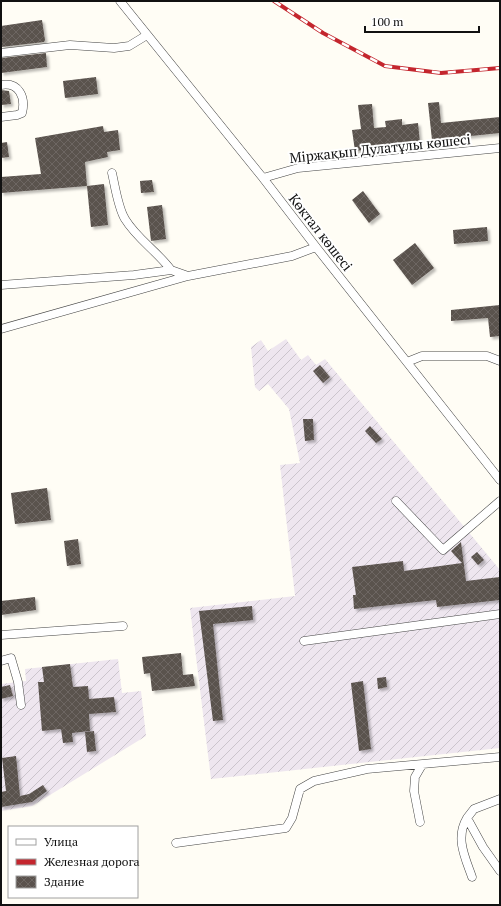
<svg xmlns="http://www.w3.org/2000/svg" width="501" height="906" font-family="'PT Serif',serif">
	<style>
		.industrial { fill: url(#industrial-furrows) }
		.building { fill: url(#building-cross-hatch); filter: url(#shadow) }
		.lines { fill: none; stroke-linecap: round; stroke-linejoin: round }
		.minor-casing { stroke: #444; stroke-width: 9 }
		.minor { stroke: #fff; stroke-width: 8 }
		.rail-casing { stroke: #c4262e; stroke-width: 4 }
		.rail { stroke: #fff; stroke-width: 2.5; stroke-dasharray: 8; stroke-linecap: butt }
		.labels { text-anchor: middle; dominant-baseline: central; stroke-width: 4; stroke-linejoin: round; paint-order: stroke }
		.street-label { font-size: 14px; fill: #111; stroke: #fff }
	</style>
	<defs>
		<pattern id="industrial-furrows" width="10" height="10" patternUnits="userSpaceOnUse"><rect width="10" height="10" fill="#eee6ef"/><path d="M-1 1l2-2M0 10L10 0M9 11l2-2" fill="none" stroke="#cbc4cc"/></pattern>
		<pattern id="building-cross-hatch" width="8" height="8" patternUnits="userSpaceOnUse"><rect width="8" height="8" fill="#5a524d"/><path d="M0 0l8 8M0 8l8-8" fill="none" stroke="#6d6662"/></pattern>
		<filter id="shadow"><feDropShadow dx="2.5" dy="2.5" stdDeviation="1" flood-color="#0004"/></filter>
	</defs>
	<rect width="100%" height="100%" fill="#fffdf5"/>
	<path class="industrial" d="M286 339 301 360 308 355 316 365 325 359 500 570V748L211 779 190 608 295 596 280 465 300 463 289 409 268 384 259 391 255 387 251 347 261 340 268 351Z
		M118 659 122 693 141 691 146 736 32 806 1 811V684L26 681 25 669Z"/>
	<path class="building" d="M42 20 45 40 44 42 1 47V26Z
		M46 53 47 67 1 73V58Z
		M96 77 98 94 65 98 63 81Z
		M1 90 9 91 11 104 1 105Z
		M439 102 441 123 500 117V133L432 140 428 103Z
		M372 104 374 128 386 127 385 121 402 119V125L418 123 420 143 355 151 352 130 361 129 358 105Z
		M103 126 104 132 118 130 120 150 107 152 108 157 85 162 87 186 1 193V177L41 174 35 138Z
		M7 142 9 157 1 158V143Z
		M152 180 154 192 141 193 140 181Z
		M104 184 108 225 91 227 87 186Z
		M363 191 380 214 369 223 352 200Z
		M162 205 166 239 151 241 147 207Z
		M487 227 488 241 454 244 453 230Z
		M415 243 434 268 412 285 393 260Z
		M500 305V336L490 337 488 318 451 321V310Z
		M320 365 330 377 323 383 313 371Z
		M303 419H313L314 440 305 441Z
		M370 426 382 439 376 443 365 431Z
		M47 488 51 520 15 524 11 493Z
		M78 539 81 564 67 566 64 541Z
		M461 542 466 581 500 577V600L437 607 436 600 354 609 353 595H356L352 567 403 561 404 571 462 563 451 551Z
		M477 552 484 560 478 565 471 557Z
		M35 597 36 610 1 615V601Z
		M252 606 253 620 213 624 223 720 213 721 199 611Z
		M181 653 183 675 193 674 195 686 152 691 150 673 144 674 142 657Z
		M70 664 73 687 88 686 89 699 114 697 116 712 89 714 90 731 72 733 73 742 63 743 61 729 42 731 38 682H44L42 667Z
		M386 677 387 687 378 689 377 678Z
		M363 681 371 749 359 751 351 683Z
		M10 685 13 696 1 699V687Z
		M94 731 96 751 87 752 85 732Z
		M16 756 20 796 29 794 43 785 47 791 32 802 1 807V792L6 791 2 758Z"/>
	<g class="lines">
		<g class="minor-casing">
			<path id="minor" d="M120 1 263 178 316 247 500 480
				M1 53 70 45 114 48 129 46 147 35
				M1 85C19 82 26 97 22 113L17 115 1 117
				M112 173C115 186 118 208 125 219 137 239 157 251 171 270
				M263 178 298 168 500 148
				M1 285 134 275 171 270 188 276
				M1 329 188 276 292 256 316 247
				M407 362 422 356H487L500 361
				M396 501 443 550 500 501
				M1 635 123 626
				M304 641 500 614
				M1 661 11 658 18 682 21 705
				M500 799 474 809 467 818 483 847 500 871
				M467 818C455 838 465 857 472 877
				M420 822 414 791 415 777 422 765
				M176 843 286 828 292 818 300 789 314 781 367 769 500 757"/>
		</g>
		<use href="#minor" class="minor"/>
		<g class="rail-casing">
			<path id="rail" d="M274 1 323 33 385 66 441 73 500 68"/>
		</g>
		<use href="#rail" class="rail"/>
	</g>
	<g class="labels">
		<g class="street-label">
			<text transform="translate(380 148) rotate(-6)">Міржақып Дулатұлы көшесі</text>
			<text transform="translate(321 232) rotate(52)">Көктал көшесі</text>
		</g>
	</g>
	<rect width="501" height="906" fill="none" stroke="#111111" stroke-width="4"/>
	<rect x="8" y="826" width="130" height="72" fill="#ffffff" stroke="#a0a0a0"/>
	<rect x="16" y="839" width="20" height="6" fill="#ffffff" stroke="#a0a0a0"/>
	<text x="44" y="846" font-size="12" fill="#111111">Улица</text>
	<rect x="16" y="859" width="20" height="6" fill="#c4262e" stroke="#a0a0a0"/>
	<text x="44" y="866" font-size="12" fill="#111111">Железная дорога</text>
	<rect x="16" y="876" width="20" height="12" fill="url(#building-cross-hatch)" stroke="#a0a0a0"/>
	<text x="44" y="886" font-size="12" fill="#111111">Здание</text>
	<path d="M365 26v6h114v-6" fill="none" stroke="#111111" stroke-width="2"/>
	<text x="371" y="26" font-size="12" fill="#111111" stroke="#ffffff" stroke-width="3" paint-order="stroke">100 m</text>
</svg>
